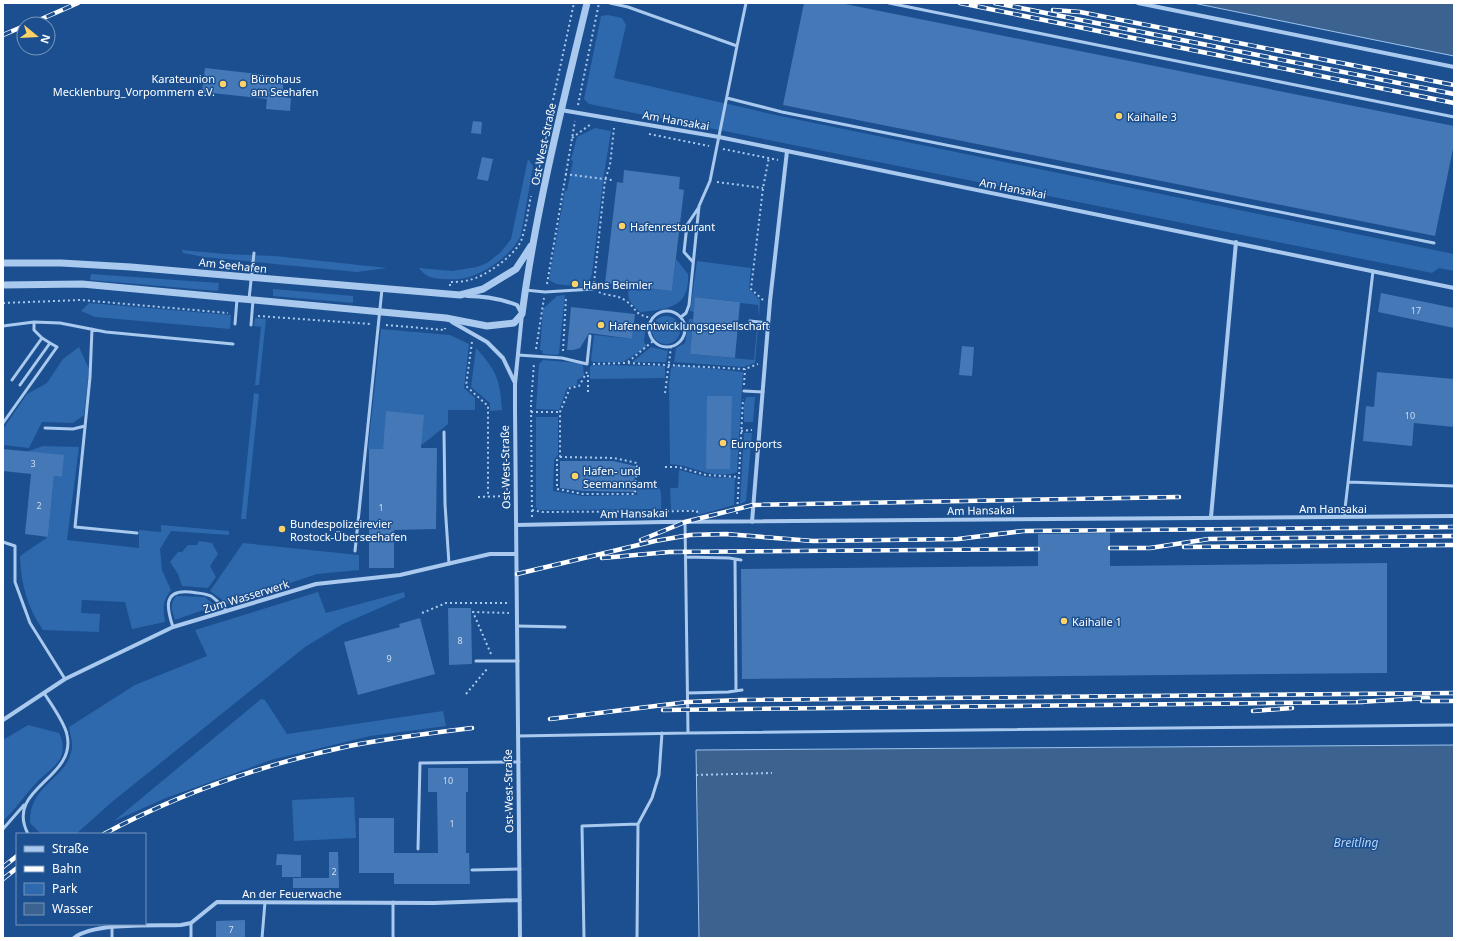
<svg xmlns="http://www.w3.org/2000/svg" width="1457" height="941" font-family="'Noto Sans',sans-serif">
	<style>
		.green { fill: #2e69ad }
		.water { fill: #3c6290; stroke: #9cc4f0 }
		.building { fill: #4478b7 }
		.lines { fill: none; stroke-linecap: round; stroke-linejoin: round }
		.path { stroke: #a9c9ee; stroke-width: 2; stroke-dasharray: 2 3; stroke-linecap: butt }
		.service { stroke: #a9c9ee; stroke-width: 3 }
		.minor { stroke: #a9c9ee; stroke-width: 4 }
		.tertiary { stroke: #a9c9ee; stroke-width: 7 }
		.rail-casing { stroke: #fff; stroke-width: 4.5 }
		.rail { stroke: #1b4f8f; stroke-width: 3; stroke-dasharray: 9; stroke-linecap: butt }
		.poi-dot { fill: #ffd166; stroke: #1b4f8f; stroke-width: 1.5 }
		.labels { text-anchor: middle; dominant-baseline: central; stroke-width: 3; stroke-linejoin: round; paint-order: stroke }
		.number-label { font-size: 9px; fill: #d0dded }
		.poi-label { font-size: 11px; fill: #fff; stroke: #1b4f8f; text-anchor: start }
		.street-label { font-size: 11px; fill: #fff; stroke: #1b4f8f }
		.water-label { font-size: 12px; font-style: italic; fill: #b5d3f5; stroke: #1b4f8f }
	</style>
	<rect width="100%" height="100%" fill="#1b4f8f"/>
	<path class="green" d="M608 15 622 18 626 25 614 78 780 116 1454 254V271L1439 268 1432 273 589 104 584 99 601 16Z
		M595 128 611 131 603 181 592 274 590 280 582 287 556 284 549 280 565 190 567 191 573 161 571 160 577 137Z
		M528 159 533 166 521 235C513 254 485 274 465 278 458 280 450 279 443 279 433 278 426 278 419 268L452 271 477 267 487 263 501 252 511 239Z
		M182 250 225 254 275 256 387 268 357 272 204 257 183 253Z
		M676 259 688 274C690 308 667 309 640 312 631 303 625 299 630 286L672 291Z
		M697 261 751 268 749 289 760 300 759 318 758 305 740 303V302L696 297 694 312 690 311Z
		M91 274 219 283 218 291 90 280Z
		M273 289 353 296V303L273 296Z
		M565 295 559 353 558 355 544 354 542 353 543 351 540 350 543 309 557 296Z
		M89 303 231 315 230 329 95 317 81 311Z
		M652 330a14 14 0 1 1 28 0a14 14 0 1 1-28 0Z
		M255 318 266 319 259 385H255L261 327 254 326Z
		M689 319H693L690 354 754 360 757 327H758L755 363 743 367 674 362 676 348 685 343Z
		M633 328 645 330 644 343 646 344V347L623 362H592L591 360 594 335 632 339Z
		M381 329 450 335 469 344 464 388 475 398V410H448V424L423 444 393 445 391 449H368Z
		M79 347 89 369 84 415 73 423 42 422 29 448 3 445V429L27 394 47 383 63 359Z
		M651 347 668 351 666 362H632Z
		M476 348C497 371 500 380 502 410L490 411V403L471 387Z
		M543 360 578 363 583 364 584 376 577 380V385L567 388 559 410 536 409 539 364Z
		M592 365 665 366V378L590 379V367Z
		M677 365 743 372 737 472C715 481 693 465 670 464L669 383 671 368Z
		M254 393 259 394 246 519H241Z
		M746 397H755L753 422H744V404Z
		M536 417H558V455L554 460 553 491 583 496 637 495 638 482C662 484 662 486 661 509L538 510 536 507Z
		M744 433H752L746 501 740 504Z
		M43 446 79 447 67 540 139 548V530L161 532V525L229 531V535L171 531 160 549 162 570 171 590C162 602 163 608 165 622L132 629 125 602 82 600 81 613 100 614 99 632 43 630C27 607 21 584 20 556L48 537 54 476 62 477 26 452Z
		M679 470 706 477 735 478 734 505 698 515V510H671L670 488H678Z
		M199 541 212 543 218 554 210 566 216 577 208 588 182 586 178 574 170 562 178 552H182L188 545H197Z
		M243 543 359 555V570L317 574 228 604 210 591Z
		M318 592 326 613 404 592 405 597 343 624 305 647 113 801 76 834H41L30 823C29 783 67 781 72 748 73 742 70 734 69 727L135 685 207 656 195 630Z
		M176 596 205 597 215 606 175 620C172 610 169 605 176 596Z
		M261 699 265 700 287 734 443 711 446 726 370 736 271 760 166 798 114 821Z
		M28 725 59 733C63 742 64 747 61 757 56 767 46 773 38 781 25 794 16 809 3 821V740Z
		M354 797 356 838 294 841 292 800Z"/>
	<path class="water" d="M1193 3H1454V56Z
		M1454 745V938H699L696 750Z"/>
	<path class="building" d="M804 3H840L1454 126V144L1435 236 783 105Z
		M205 68 284 77 282 97 291 98 290 111 266 109 267 99 202 92Z
		M473 121 482 122 481 134 471 133Z
		M482 157 493 159 488 181 477 179Z
		M624 170 680 177 679 189 684 190 672 291 605 283 617 182 623 183Z
		M1381 293 1454 308V328L1378 312Z
		M695 297 740 302 735 358 690 354Z
		M571 307 635 314 632 339 589 333 580 348 573 350H567Z
		M962 346 974 347 972 376 959 375Z
		M1377 372 1454 379V427L1414 423 1412 446 1363 441 1366 406 1374 407Z
		M707 396H732L730 469H706Z
		M386 411 424 415 421 448H437L436 529 394 530V568H369V449H383Z
		M3 449 64 455 62 477 54 476 48 537 25 534 31 474 3 471Z
		M560 461H613L635 466 634 492 584 491 560 488Z
		M1110 533V566L1387 563V673L742 679 741 569 1038 566V534Z
		M448 608H471L472 664 449 665Z
		M420 618 435 674 358 695 344 642 400 627 399 624Z
		M428 768H468V792H466V853H469L470 884H394V873H359V818H394V853H438L437 792H428Z
		M329 852H338L339 888H293V878H329Z
		M277 854 301 855V877H282V865H276Z
		M245 920V938H216V921Z"/>
	<g class="lines">
		<path class="path" d="M553 100 574 3
			M578 105 599 3
			M649 134 709 146
			M572 138 591 124
			M723 149 778 160
			M565 174 612 180
			M717 182 763 188
			M594 283 605 180 610 165 614 128
			M547 284 575 121
			M450 286V282C456 282 463 282 469 280 485 277 514 256 521 241 526 228 528 210 531 196
			M599 292C605 296 617 294 626 301 639 310 632 314 652 318
			M763 300 751 289 763 188 769 157
			M3 303 81 300 228 313
			M258 316 371 324
			M386 325 445 330V328
			M472 342 466 386 488 406V497
			M536 349 544 298
			M563 351 566 298
			M628 362 653 341
			M593 364 627 363 745 369 758 364
			M744 385 745 369
			M588 392V372
			M665 393 671 347
			M531 412H560
			M741 431 752 430
			M560 457 614 458 637 463 635 494H583L557 489V460L560 457V412L570 388 579 386 587 372
			M665 467H678L706 475 739 477
			M478 497 509 496
			M532 510 542 512 697 511V513
			M737 514 743 399
			M532 517 531 404 534 363
			M422 613 446 603H510
			M491 654 473 612 509 613
			M466 694 487 669
			M696 775 772 773"/>
		<path class="service" d="M610 3 628 7 737 46 746 3
			M889 3 1454 117
			M727 98 782 112 1434 243
			M693 262 684 252 687 225 699 207
			M525 290 545 292 593 289
			M249 299 254 253
			M649 329a18 18 0 1 1 36 0a18 18 0 1 1-36 0Z
			M681 317 686 313 689 305 699 206 710 181 737 46
			M750 321 768 323
			M235 324 237 299
			M251 325 253 300
			M3 326 34 322 60 323 106 332 233 344
			M92 329 90 377 75 527 137 533
			M518 355 562 358 587 364 590 336
			M12 380 42 338 34 330V322
			M20 385 50 343 42 338
			M744 391 763 392
			M3 423 57 347 50 343
			M45 428 73 429 85 426
			M444 432 445 504 449 564
			M1349 482 1454 486
			M1344 517 1373 271
			M685 522 688 733 1454 725
			M3 542 15 546V582L30 623 65 679
			M355 551 382 289
			M686 557 729 558 741 560
			M735 559 736 691
			M517 626 565 627
			M173 627C167 609 162 589 190 592 197 593 205 593 211 596 217 600 222 606 227 611
			M476 661H518
			M688 693 728 692 742 690
			M518 736 688 733
			M3 829 24 805
			M28 834C4 788 77 779 67 735 65 723 51 704 44 693
			M418 849 420 763 519 762
			M472 870 520 869
			M393 902V938
			M191 923V938
			M112 927V938
			M262 938 265 902
			M584 938 582 826 638 824
			M637 938 638 824 652 798 659 775 662 733"/>
		<path class="minor" d="M1138 3 1454 67
			M561 110 719 137 1454 288
			M467 296C484 296 501 299 517 305L522 314 515 384V411L520 938
			M452 322 487 342 503 358 515 383
			M1211 517 1236 242
			M752 522 770 301 787 151
			M516 525 664 522 1454 516
			M3 720 65 679 173 627 316 584 400 575 490 554H516
			M74 938C94 922 155 926 181 925L191 923 217 902 434 903 520 900"/>
		<path class="tertiary" d="M3 263H61L131 267 460 295 483 289 516 269 531 246
			M3 285 82 284 446 318 487 326 514 323 522 314C536 209 562 106 587 3"/>
		<g class="rail-casing">
			<path id="rail" d="M960 3 1454 103
				M995 3 1454 94
				M1053 10 1080 12 1454 85
				M30 24 78 3
				M3 35 24 26
				M641 540 685 522 753 505 1179 497
				M1184 547 1454 545
				M1110 548H1150L1209 539 1454 536
				M602 558 669 552 1038 549
				M517 574 655 541 690 535 726 534 813 541 958 539 1023 531 1454 527
				M1422 701H1454
				M1358 702 1428 698
				M663 710 1363 702
				M1253 711 1292 708
				M550 719 688 702 741 700 1454 693
				M104 834C180 793 265 764 349 746 390 738 431 733 472 728
				M3 867 17 856
				M3 879 17 868"/>
		</g>
		<use href="#rail" class="rail"/>
	</g>
	<g class="poi-dot">
		<circle cx="223" cy="84" r="4"/>
		<circle cx="243" cy="84" r="4"/>
		<circle cx="1119" cy="116" r="4"/>
		<circle cx="622" cy="226" r="4"/>
		<circle cx="575" cy="284" r="4"/>
		<circle cx="601" cy="325" r="4"/>
		<circle cx="723" cy="443" r="4"/>
		<circle cx="575" cy="476" r="4"/>
		<circle cx="282" cy="529" r="4"/>
		<circle cx="1064" cy="621" r="4"/>
	</g>
	<g class="labels">
		<g class="number-label">
			<text x="1416" y="310">17</text>
			<text x="1410" y="415">10</text>
			<text x="33" y="463">3</text>
			<text x="39" y="505">2</text>
			<text x="381" y="507">1</text>
			<text x="460" y="640">8</text>
			<text x="389" y="658">9</text>
			<text x="448" y="780">10</text>
			<text x="452" y="823">1</text>
			<text x="334" y="871">2</text>
			<text x="231" y="929">7</text>
		</g>
		<g class="poi-label">
			<text x="215" y="78" text-anchor="end">Karateunion<tspan x="215" dy="13">Mecklenburg_Vorpommern e.V.</tspan></text>
			<text x="251" y="78">Bürohaus<tspan x="251" dy="13">am Seehafen</tspan></text>
			<text x="1127" y="116">Kaihalle 3</text>
			<text x="630" y="226">Hafenrestaurant</text>
			<text x="583" y="284">Hans Beimler</text>
			<text x="609" y="325">Hafenentwicklungsgesellschaft</text>
			<text x="731" y="443">Euroports</text>
			<text x="583" y="470">Hafen- und<tspan x="583" dy="13">Seemannsamt</tspan></text>
			<text x="290" y="523">Bundespolizeirevier<tspan x="290" dy="13">Rostock-Überseehafen</tspan></text>
			<text x="1072" y="621">Kaihalle 1</text>
		</g>
		<g class="street-label">
			<text transform="translate(676 120) rotate(10)">Am Hansakai</text>
			<text transform="translate(543 144) rotate(-78)">Ost-West-Straße</text>
			<text transform="translate(1013 188) rotate(11)">Am Hansakai</text>
			<text transform="translate(233 265) rotate(6)">Am Seehafen</text>
			<text transform="translate(505 467) rotate(-91)">Ost-West-Straße</text>
			<text x="1333" y="508">Am Hansakai</text>
			<text transform="translate(981 510) rotate(-1)">Am Hansakai</text>
			<text transform="translate(634 513) rotate(-1)">Am Hansakai</text>
			<text transform="translate(246 596) rotate(-17)">Zum Wasserwerk</text>
			<text transform="translate(508 791) rotate(-91)">Ost-West-Straße</text>
			<text x="292" y="893">An der Feuerwache</text>
		</g>
		<g class="water-label">
			<text x="1356" y="842">Breitling</text>
		</g>
	</g>
	<rect width="1457" height="941" fill="none" stroke="#ffffff" stroke-width="8"/>
	<rect x="16" y="833" width="130" height="92" fill="#1b4f8f" stroke="#7695bc"/>
	<rect x="24" y="846" width="20" height="6" fill="#a9c9ee" stroke="#7695bc"/>
	<text x="52" y="853" font-size="12" fill="#ffffff">Straße</text>
	<rect x="24" y="866" width="20" height="6" fill="#ffffff" stroke="#7695bc"/>
	<text x="52" y="873" font-size="12" fill="#ffffff">Bahn</text>
	<rect x="24" y="883" width="20" height="12" fill="#2e69ad" stroke="#7695bc"/>
	<text x="52" y="893" font-size="12" fill="#ffffff">Park</text>
	<rect x="24" y="903" width="20" height="12" fill="#3c6290" stroke="#7695bc"/>
	<text x="52" y="913" font-size="12" fill="#ffffff">Wasser</text>
	<g transform="translate(36 36) rotate(108)"><circle r="19" fill="#1b4f8f" stroke="#7695bc"/>
	<path d="M0-3L7 15L0 10L-7 15Z" fill="#ffd166"/>
	<text y="-6" font-size="11" font-weight="bold" text-anchor="middle" fill="#ffffff">N</text>
	</g>
</svg>
